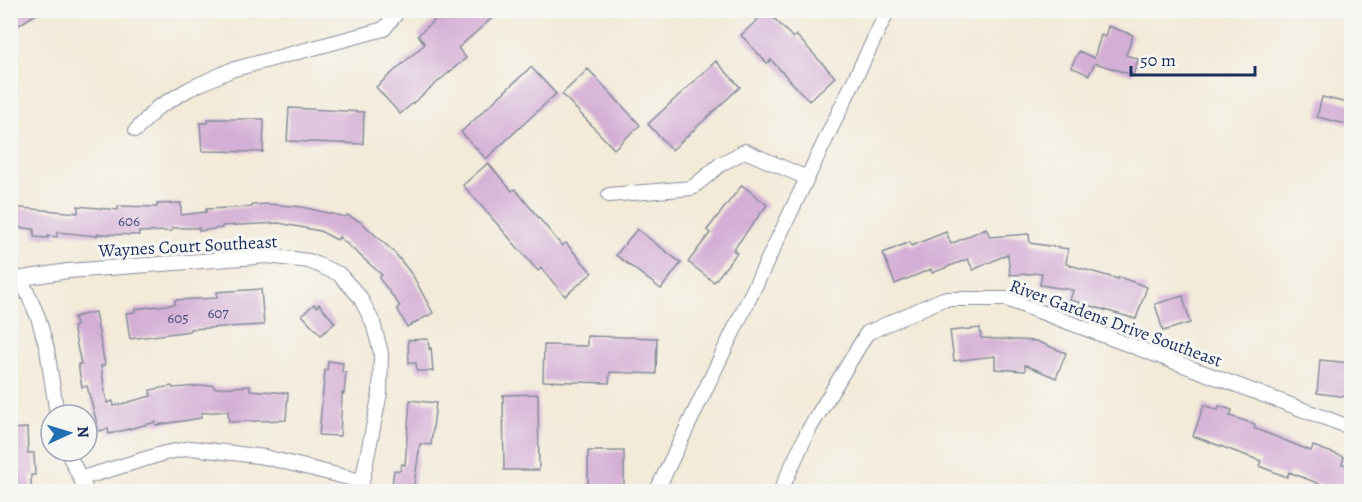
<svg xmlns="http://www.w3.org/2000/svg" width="1362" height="502" font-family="Alegreya,serif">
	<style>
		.building { fill: #d4afd5 }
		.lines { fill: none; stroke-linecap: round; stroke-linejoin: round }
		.minor-casing { stroke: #878c9b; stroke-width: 16 }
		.minor { stroke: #fff; stroke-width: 14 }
		.labels { text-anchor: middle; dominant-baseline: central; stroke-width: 6; stroke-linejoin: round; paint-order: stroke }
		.number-label { font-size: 15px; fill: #494f7c }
		.street-label { font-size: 18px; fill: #1b2f5e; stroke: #f6f6f2 }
	</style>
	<rect width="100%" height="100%" fill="#f6f6f2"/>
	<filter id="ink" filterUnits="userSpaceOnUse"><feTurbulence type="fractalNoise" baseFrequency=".0167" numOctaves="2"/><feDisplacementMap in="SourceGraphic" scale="12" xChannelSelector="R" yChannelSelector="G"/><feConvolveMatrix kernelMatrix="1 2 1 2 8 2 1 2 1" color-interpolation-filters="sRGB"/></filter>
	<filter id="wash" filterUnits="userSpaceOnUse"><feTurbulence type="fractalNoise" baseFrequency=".008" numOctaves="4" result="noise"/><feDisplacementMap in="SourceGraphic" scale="24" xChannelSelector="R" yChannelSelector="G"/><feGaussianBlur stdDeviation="1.35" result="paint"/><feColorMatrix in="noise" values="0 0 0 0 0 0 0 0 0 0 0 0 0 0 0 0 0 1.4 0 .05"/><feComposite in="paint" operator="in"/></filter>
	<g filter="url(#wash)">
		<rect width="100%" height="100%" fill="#f3ead8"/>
		<g id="blocks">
			<path class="building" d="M10 10H42L10 31Z
				M446 10H501L458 48 466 58 400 114 376 87 425 44 418 35Z
				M767 11 793 38 796 35 835 77 809 101 771 60 767 63 741 35Z
				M1108 26 1133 35 1126 55 1138 59 1133 75 1095 63 1089 75 1071 67 1079 51 1094 58 1101 35 1105 37Z
				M716 61 740 87 672 150 648 124Z
				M531 67 556 94 486 159 461 132Z
				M588 69 640 125 614 149 562 94Z
				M1322 97 1352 104 1350 125 1317 117Z
				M289 108 364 112 363 144 287 141Z
				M208 119H264L263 152 202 151 200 123H208Z
				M488 163 512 191 515 189 562 246 566 243 592 273 565 296 541 268 538 271 463 185Z
				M742 185 767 205 733 250 737 253 714 282 688 262 710 233 707 230Z
				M181 203V215L206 212V209L252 207V205L268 204 302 207 345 217 347 215 361 222 395 253 413 276 433 313 407 327 397 308 400 306 379 278 382 275 339 237 337 240 320 231 279 223 222 226V228L199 231V228H172V231L139 232V235L98 234 97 236 57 232V237L48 236V238L34 237V229L10 227V207L78 213V206L118 210V206L157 207V204Z
				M986 228 990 237 1029 234 1030 243 1068 249 1066 264 1118 279 1119 277 1147 287 1136 319 1070 300 1073 290 1040 285 1042 273 1010 275 1008 254 973 270 968 259 932 273 931 269 895 284 883 253 910 242 911 246 946 232 951 244Z
				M637 229 681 263 661 289 616 255Z
				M261 289 264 325 190 329V331L130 339 126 313 135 312V309L175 304V300L217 298V292Z
				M1183 296 1190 323 1163 331 1155 304Z
				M314 304 317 307 319 304 335 323 321 335 302 315Z
				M95 312 105 365 101 366 107 403 113 401 114 406 151 396 150 390 172 386 173 388 213 385 214 388 250 386V390L288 393 286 420 229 422 228 411 201 413V418L156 425V422L109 434 108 429 99 431 87 386 82 387 78 364H81L73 327 76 326 74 317Z
				M980 328 981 338 1036 341 1066 353 1056 378 1025 365V371L995 369V356L954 361 950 331Z
				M587 336 657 338 656 374 610 372 609 383 543 381 544 345 587 346Z
				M428 339 429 349 431 348 433 371H417L416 363H409L408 340Z
				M1320 360 1350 363 1346 397 1317 393Z
				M328 361 343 363 342 372H346L344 394 342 393 340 436 319 435 325 370H327Z
				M538 394 539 470H504L503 395Z
				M410 400 436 403 431 445 420 444 413 492H391L394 470 400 471 402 464 405 465Z
				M1204 405 1218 410 1219 406 1232 410 1230 416 1255 424 1254 428 1311 451 1313 446 1344 457 1342 464 1352 466V492H1340L1289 472 1287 477 1259 466 1261 461 1193 436Z
				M27 428 28 453H34L35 475H31V492H10V429Z
				M588 451H624V492H588Z"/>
		</g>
	</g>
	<g filter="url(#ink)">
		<use href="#blocks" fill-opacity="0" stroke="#878c9b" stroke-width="1.5"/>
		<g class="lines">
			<g class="minor-casing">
				<path id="minor" d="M136 130 157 108 189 89 231 70 384 29 399 10
					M609 195 692 188 721 164 745 151 807 178
					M21 279 38 317 47 349 57 415
					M10 280 68 271 268 256 309 261 339 274 360 297 373 323 381 353 380 393 360 492
					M67 451 87 492
					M82 478 165 453 191 448 265 457 361 481
					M656 492 888 10
					M780 492 808 431 867 333 943 299H1006L1352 428"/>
			</g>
			<use href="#minor" class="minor"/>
		</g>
	</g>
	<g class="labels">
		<g class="number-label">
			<text x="129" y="221">606</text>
			<text x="218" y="313">607</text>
			<text x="178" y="318">605</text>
		</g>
		<g class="street-label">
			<text transform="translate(188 246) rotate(-3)">Waynes Court Southeast</text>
			<text transform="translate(1116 323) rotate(20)">River Gardens Drive Southeast</text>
		</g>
	</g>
	<rect width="1362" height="502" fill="none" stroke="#f6f6f2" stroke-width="36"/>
	<g transform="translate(69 433) rotate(86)"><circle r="28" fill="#f6f6f2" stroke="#9ea6b7" stroke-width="1.5"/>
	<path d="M0-4.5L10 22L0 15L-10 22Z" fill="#1f6fb2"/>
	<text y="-9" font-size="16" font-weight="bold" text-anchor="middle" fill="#1b2f5e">N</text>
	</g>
	<path d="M1131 66v9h124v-9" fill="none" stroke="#1b2f5e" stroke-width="3"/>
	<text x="1140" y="66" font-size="18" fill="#1b2f5e" stroke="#f6f6f2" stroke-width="4.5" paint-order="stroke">50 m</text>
</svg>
